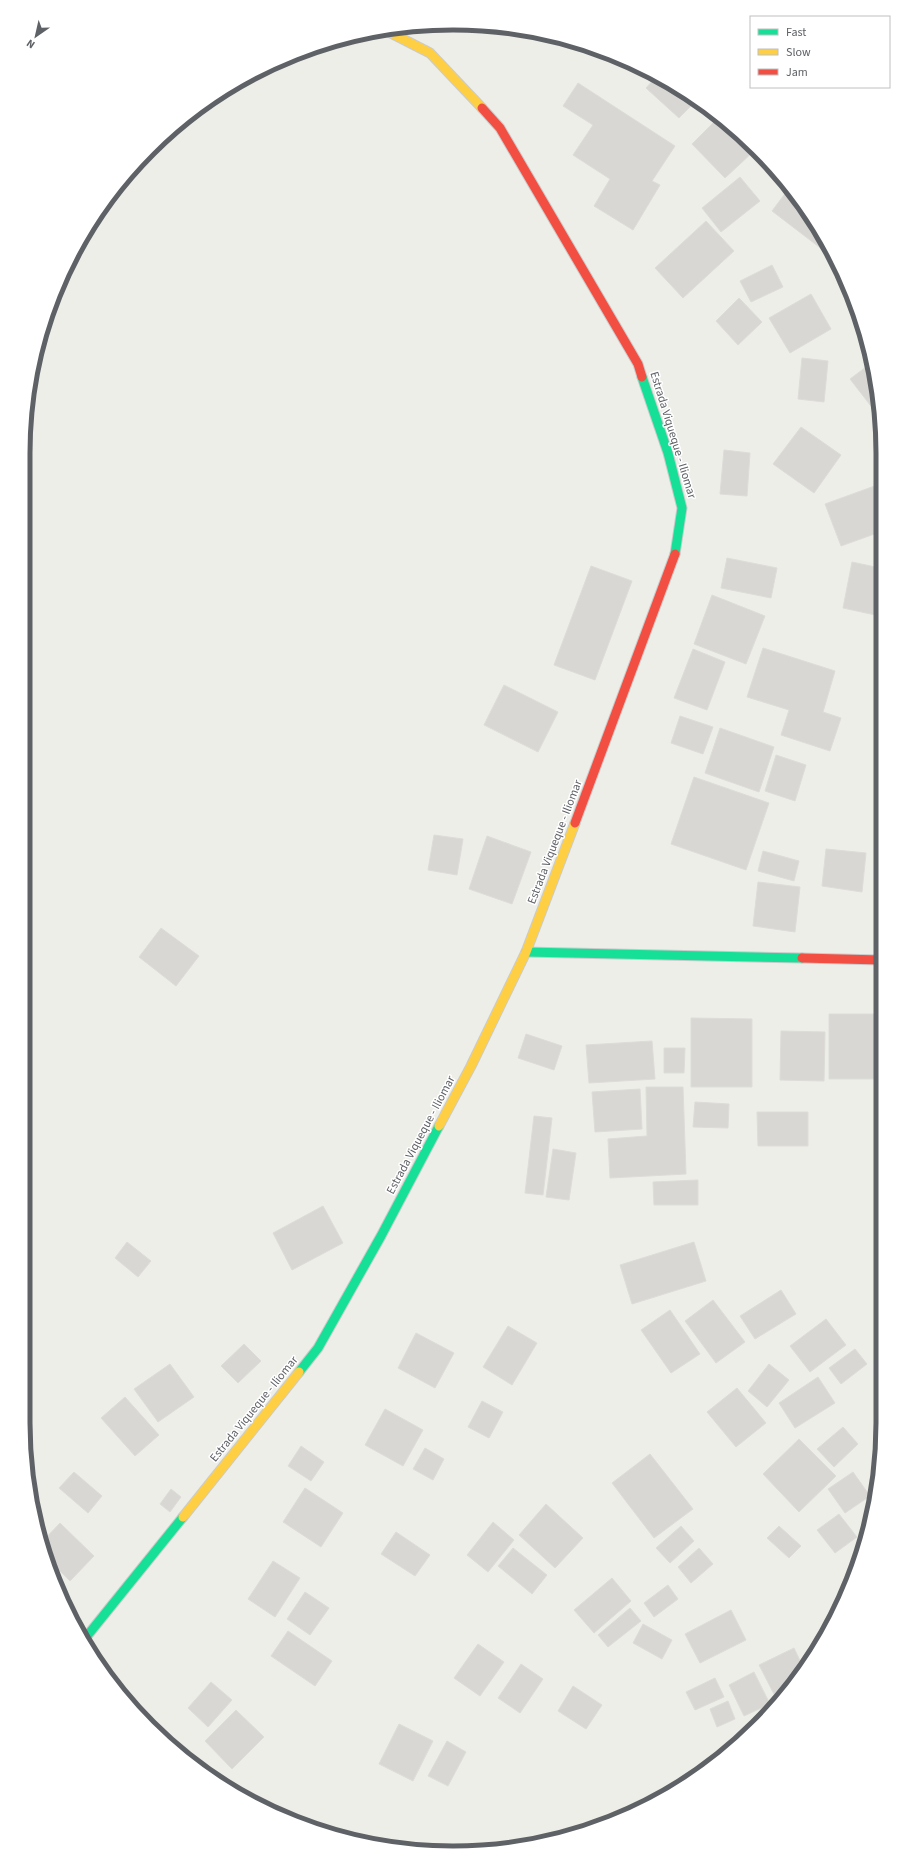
<svg xmlns="http://www.w3.org/2000/svg" width="906" height="1876" font-family="'Source Sans 3',sans-serif">
	<style>
		.building { fill: #d8d7d4; stroke: #dddcd8 }
		.lines { fill: none; stroke-linecap: round; stroke-linejoin: round }
		.fast-casing { stroke: #cacbcb; stroke-width: 11 }
		.slow-casing { stroke: #cacbcb; stroke-width: 11 }
		.jam-casing { stroke: #cacbcb; stroke-width: 11 }
		.fast { stroke: #16e098; stroke-width: 9 }
		.slow { stroke: #ffcf43; stroke-width: 9 }
		.jam { stroke: #f24e42; stroke-width: 9 }
		.labels { text-anchor: middle; dominant-baseline: central; stroke-width: 3; stroke-linejoin: round; paint-order: stroke }
		.street-label { font-size: 12px; fill: #5e6166; stroke: #fff }
		.rim { fill: none; stroke: #5e6166; stroke-width: 5 }
	</style>
	<rect width="100%" height="100%" fill="#eeeee9"/>
	<path class="building" d="M655 78 696 101 679 118 646 88Z
		M578 83 675 146 652 181 660 185 633 230 594 206 610 179 573 155 593 125 563 106Z
		M719 117 754 151 725 178 692 144Z
		M740 177 760 201 721 232 702 208Z
		M790 187 794 191 826 246 823 250 772 211Z
		M706 221 734 251 683 298 655 268Z
		M772 265 783 287 751 302 740 281Z
		M811 294 831 329 790 353 769 318Z
		M739 298 762 322 738 345 716 321Z
		M802 358 828 361 824 402 798 399Z
		M870 364 879 397V407L874 410 850 379Z
		M801 427 841 455 814 493 773 464Z
		M724 450 750 453 747 496 720 494Z
		M880 484V532L841 546 825 504Z
		M727 558 777 568 771 598 721 588Z
		M852 562 880 568V616L843 608Z
		M591 566 632 581 595 680 554 665Z
		M712 595 765 616 746 664 694 644Z
		M763 648 835 671 823 712 841 718 830 751 781 735 789 710 747 697Z
		M693 649 725 662 707 710 674 698Z
		M504 685 558 712 538 752 484 725Z
		M680 716 713 727 703 754 671 743Z
		M720 728 774 747 759 792 705 773Z
		M776 755 806 765 795 801 765 791Z
		M694 777 769 803 746 870 671 844Z
		M434 835 463 839 457 875 428 870Z
		M487 836 531 852 512 904 469 889Z
		M826 849 866 853 862 892 822 886Z
		M763 851 799 861 794 881 758 871Z
		M758 882 800 887 795 932 753 926Z
		M879 911H881V935H878Z
		M161 928 199 956 176 986 139 957Z
		M829 1014H874L875 1079H829Z
		M691 1018 752 1019V1087H691Z
		M781 1031 825 1032 824 1081 780 1080Z
		M526 1034 562 1046 554 1070 518 1058Z
		M652 1041 655 1079 589 1083 586 1045Z
		M664 1048H685L684 1073H664Z
		M646 1087H683L686 1174 610 1178 608 1139 647 1136Z
		M640 1089 642 1129 595 1132 592 1092Z
		M695 1102 729 1104 728 1128 693 1127Z
		M757 1112H808V1146H758Z
		M534 1116 552 1118 543 1195 525 1193Z
		M553 1149 576 1153 569 1200 546 1197Z
		M698 1180V1205H654L653 1182Z
		M323 1206 343 1243 292 1270 273 1233Z
		M127 1242 151 1261 138 1277 115 1258Z
		M694 1242 706 1281 632 1304 620 1265Z
		M781 1290 796 1314 755 1339 740 1316Z
		M713 1300 745 1342 716 1363 685 1321Z
		M670 1310 700 1354 671 1373 641 1330Z
		M826 1319 846 1345 810 1372 790 1346Z
		M508 1326 537 1343 512 1385 483 1367Z
		M416 1333 454 1353 435 1388 398 1368Z
		M244 1344 261 1361 238 1383 221 1366Z
		M855 1349 867 1364 841 1384 829 1368Z
		M170 1364 194 1397 158 1422 134 1389Z
		M769 1364 789 1380 767 1407 748 1391Z
		M818 1377 835 1403 795 1428 779 1403Z
		M737 1388 766 1423 736 1447 707 1412Z
		M125 1397 159 1435 135 1456 101 1418Z
		M482 1401 503 1412 489 1438 468 1427Z
		M385 1409 423 1430 403 1466 365 1445Z
		M843 1427 858 1444 834 1467 817 1449Z
		M799 1439 836 1476 799 1512 763 1474Z
		M301 1446 324 1462 311 1481 288 1466Z
		M425 1448 444 1459 433 1480 413 1469Z
		M650 1454 693 1509 654 1538 612 1483Z
		M74 1472 102 1496 88 1513 59 1488Z
		M853 1472 870 1496 845 1513 828 1489Z
		M305 1488 343 1513 321 1547 283 1522Z
		M171 1489 181 1497 170 1512 160 1504Z
		M546 1504 583 1538 555 1568 519 1535Z
		M839 1514 857 1537 835 1553 817 1530Z
		M493 1522 514 1540 488 1572 467 1555Z
		M60 1523 94 1556 70 1581 44 1555 41 1543Z
		M681 1526 694 1541 670 1563 656 1548Z
		M779 1526 801 1546 789 1558 767 1538Z
		M396 1532 430 1555 415 1576 381 1554Z
		M513 1548 547 1575 532 1594 498 1566Z
		M699 1548 713 1564 691 1583 678 1567Z
		M273 1561 300 1578 275 1617 248 1599Z
		M612 1578 631 1601 594 1633 574 1610Z
		M668 1585 678 1599 654 1617 644 1603Z
		M305 1592 329 1608 310 1635 287 1619Z
		M630 1608 641 1621 608 1647 598 1635Z
		M731 1610 746 1640 700 1663 685 1634Z
		M643 1624 672 1640 662 1659 633 1643Z
		M288 1631 332 1661 315 1686 271 1656Z
		M478 1644 504 1662 480 1696 454 1678Z
		M794 1648 804 1669 778 1702 759 1665Z
		M521 1664 543 1679 520 1713 498 1698Z
		M754 1672 770 1704 744 1716 729 1685Z
		M715 1678 724 1697 695 1710 686 1692Z
		M211 1682 232 1700 208 1727 188 1708Z
		M573 1686 602 1705 586 1729 558 1711Z
		M728 1701 735 1719 717 1727 710 1709Z
		M236 1710 264 1737 232 1769 205 1741Z
		M399 1724 433 1741 413 1781 379 1764Z
		M447 1741 466 1752 448 1786 428 1776Z
		M248 1795 262 1807 245 1799Z"/>
	<g class="lines">
		<g class="fast-casing">
			<path id="fast" d="M642 377 668 453 682 508 675 554
				M526 952 802 958
				M299 1372 318 1348 381 1236 439 1126
				M83 1641 183 1517"/>
		</g>
		<g class="slow-casing">
			<path id="slow" d="M385 30 430 53 482 108
				M439 1126 471 1066 526 952 575 823
				M183 1517 299 1372"/>
		</g>
		<g class="jam-casing">
			<path id="jam" d="M482 108 500 128 638 364 642 377
				M575 823 675 554
				M802 958 881 960"/>
		</g>
		<use href="#fast" class="fast"/>
		<use href="#slow" class="slow"/>
		<use href="#jam" class="jam"/>
	</g>
	<g class="labels">
		<g class="street-label">
			<text transform="translate(673 435) rotate(73)">Estrada Viqueque - Iliomar</text>
			<text transform="translate(555 842) rotate(-69)">Estrada Viqueque - Iliomar</text>
			<text transform="translate(421 1135) rotate(-62)">Estrada Viqueque - Iliomar</text>
			<text transform="translate(254 1409) rotate(-51)">Estrada Viqueque - Iliomar</text>
		</g>
	</g>
	<path d="M0 0H906V1876H0ZM453 30H453A423 423 0 0 1 876 453V1423A423 423 0 0 1 453 1846H453A423 423 0 0 1 30 1423V453A423 423 0 0 1 453 30Z" fill="#fff" fill-rule="evenodd"/>
	<path class="rim" d="M453 30H453A423 423 0 0 1 876 453V1423A423 423 0 0 1 453 1846H453A423 423 0 0 1 30 1423V453A423 423 0 0 1 453 30Z"/>
	<rect x="750" y="16" width="140" height="72" fill="#ffffff" stroke="#bfc0c2"/>
	<rect x="758" y="29" width="20" height="6" fill="#16e098" stroke="#bfc0c2"/>
	<text x="786" y="36" font-size="12" fill="#5e6166">Fast</text>
	<rect x="758" y="49" width="20" height="6" fill="#ffcf43" stroke="#bfc0c2"/>
	<text x="786" y="56" font-size="12" fill="#5e6166">Slow</text>
	<rect x="758" y="69" width="20" height="6" fill="#f24e42" stroke="#bfc0c2"/>
	<text x="786" y="76" font-size="12" fill="#5e6166">Jam</text>
	<g transform="translate(36 36) rotate(214)" stroke="#ffffff" stroke-width="3" paint-order="stroke">
	<path d="M0-3L7 15L0 10L-7 15Z" fill="#5e6166"/>
	<text y="-6" font-size="11" font-weight="bold" text-anchor="middle" fill="#5e6166">N</text>
	</g>
</svg>
